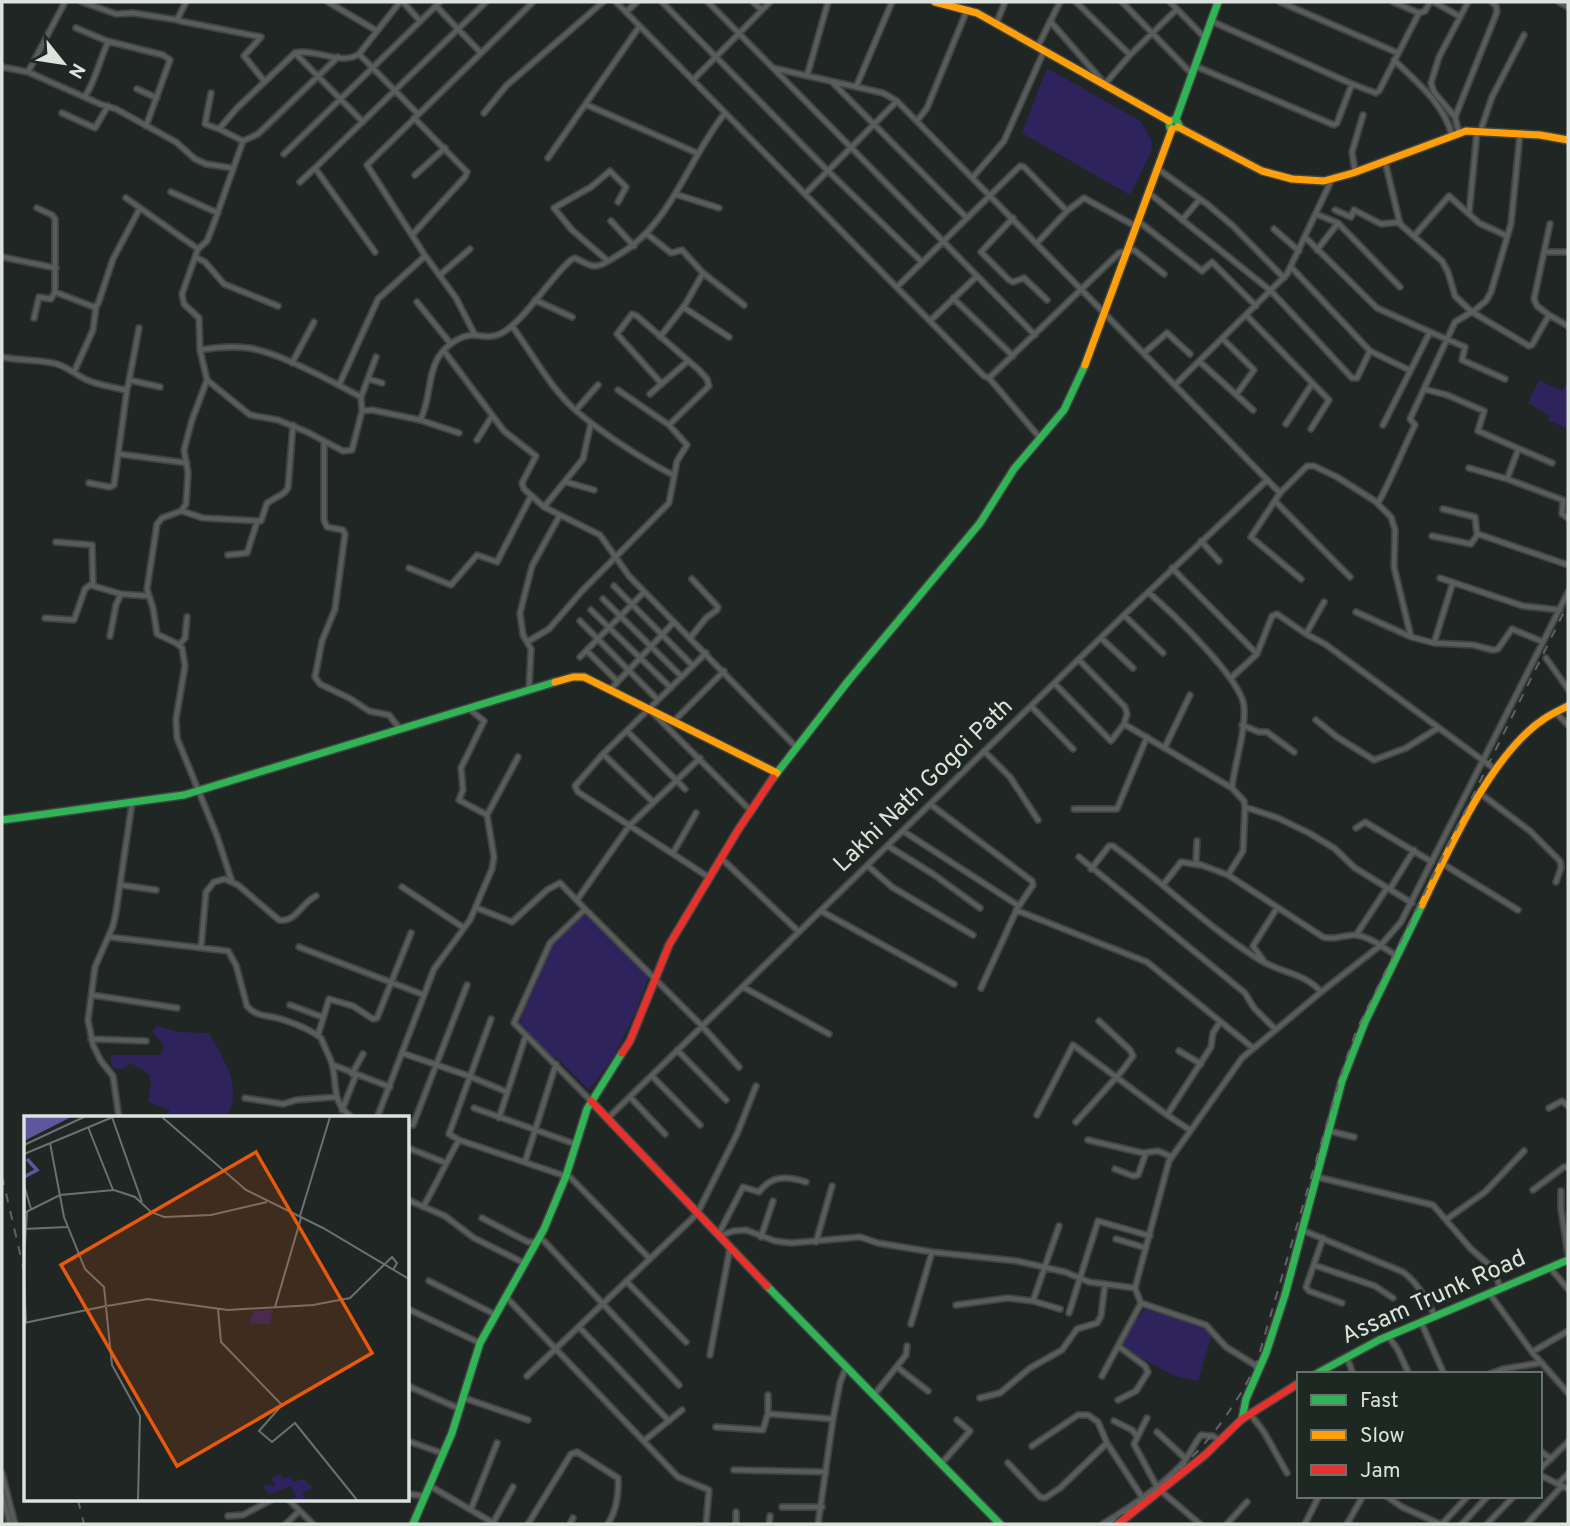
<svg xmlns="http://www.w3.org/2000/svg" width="1570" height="1526" font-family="Overpass,sans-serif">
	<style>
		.green { fill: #2f235e }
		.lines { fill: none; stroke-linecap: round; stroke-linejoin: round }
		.street-casing { stroke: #3f4341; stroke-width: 8 }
		.fast-casing { stroke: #3f4341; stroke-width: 10 }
		.slow-casing { stroke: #3f4341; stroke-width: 10 }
		.jam-casing { stroke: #3f4341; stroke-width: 10 }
		.street { stroke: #595c5a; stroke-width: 4.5 }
		.fast { stroke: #30b455; stroke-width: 7 }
		.slow { stroke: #ff9f0a; stroke-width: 7 }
		.jam { stroke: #e5322d; stroke-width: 7 }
		.rail { stroke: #616362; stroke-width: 2; stroke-dasharray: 9 9; stroke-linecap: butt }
		.labels { text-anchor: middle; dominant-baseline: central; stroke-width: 6; stroke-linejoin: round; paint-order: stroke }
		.street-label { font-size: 24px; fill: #dce2de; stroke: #1e2822 }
		.inset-river { fill: none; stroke: #60569e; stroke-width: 3.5 }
		.inset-road { fill: none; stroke: #6b716e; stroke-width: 2 }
		.view { fill: #e8590c; fill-opacity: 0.15; stroke: #e8590c; stroke-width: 3.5 }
		.inset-edge { fill: none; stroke: #dce2de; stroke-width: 3.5 }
	</style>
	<rect width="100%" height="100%" fill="#202623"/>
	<path class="green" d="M1047 68 1140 121 1151 139 1152 150 1130 195 1022 133Z
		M1539 380 1562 391 1567 383 1568 384V429L1548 420 1550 416 1528 403Z
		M588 911 648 978 635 1014 614 1056 589 1090 557 1058H554L519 1026 525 1004 552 942Z
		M157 1026 178 1032 209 1033C224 1061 244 1086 226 1118H164L170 1110 148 1102 151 1086 150 1075 131 1063 121 1069 112 1067 110 1055H161L164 1046 152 1031Z
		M1145 1309 1204 1327 1211 1337 1198 1381 1172 1375 1122 1347 1133 1324Z"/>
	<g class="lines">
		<g class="street-casing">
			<path id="street" d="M82 2 116 14 133 13 178 20
				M186 2 178 18 180 21 261 37 244 56 265 82
				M328 2 377 31
				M400 2 359 54 418 114
				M403 2 420 21
				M616 2 984 376 989 378 1040 438
				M662 2 827 170 922 262
				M708 2 773 68 883 93 897 101
				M753 2 762 10
				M1076 2 1130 55
				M1122 2 1192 74
				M1170 2 1205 38
				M1280 2 1398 53
				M1393 2 1419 13
				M1434 2 1459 16
				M1559 2 1568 7
				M436 6 481 53
				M626 12 637 2
				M1050 21 1105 84 1130 55 1177 9
				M1211 21 1352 84 1376 93 1379 91 1419 13 1425 11 1430 2
				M996 24 1005 2
				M76 28 107 41 163 55 170 60 146 126
				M1038 46 1060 2
				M295 53 363 122
				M1394 60C1417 82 1445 105 1452 136
				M1195 66 1334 125 1337 123 1352 84
				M2 67 28 72 100 104 116 109 176 142 195 159 206 164 232 168
				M773 68 1035 335
				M28 72 65 2
				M807 76 828 2
				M693 80 770 2
				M833 83 967 218
				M856 87 892 2
				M137 89 157 98
				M211 93 205 124 219 129
				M84 97C93 88 101 56 108 42
				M587 105 697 153
				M62 113 95 128 108 106
				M484 113 506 86 603 2
				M1455 117 1497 12 1496 6 1492 2
				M917 121 927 108 967 10
				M1480 132 1492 97 1524 35
				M1459 133 1455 117 1434 92 1431 83 1439 57 1468 2
				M243 141 219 129 237 108 295 53C315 48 341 66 359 54
				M284 154 440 2
				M548 158 639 27
				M1385 161 1400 224 1442 261 1448 272 1455 296 1472 312 1529 346 1532 345 1549 315 1568 326
				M1158 169 1207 204 1233 226 1284 278
				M1355 172 1352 152 1363 115
				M415 175 445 148
				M973 177 1004 141 1044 51
				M300 182 315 168
				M171 192 218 213
				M1149 193 1271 291 1352 378H1357L1370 351
				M675 194 719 208
				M805 194 897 101 1280 493 1307 466H1314L1337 477 1375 501 1391 517 1395 530 1394 567 1411 637 1434 643 1473 645 1493 650 1498 649 1512 629 1543 642 1568 592
				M126 198 198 249
				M37 208 52 215 55 219V292L94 307 98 304 113 259 140 208
				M1335 210 1351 217 1354 210 1381 224 1400 222
				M1067 211 1084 198 1137 227
				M1316 214 1338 223 1400 287
				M1469 214 1477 132
				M1013 218 981 252 1009 280 1013 282 1024 278 1047 300
				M1182 220 1200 199
				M611 221 634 246
				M1138 221 1202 271 1212 262 1256 306
				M1274 229 1299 251
				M413 234 465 177 467 172 414 118
				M647 234 671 253 682 250 703 273 685 305 660 337
				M1414 236 1449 196 1479 223 1507 236
				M1305 237 1377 308 1430 332 1383 425
				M1317 250 1338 223
				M375 252 315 168 486 2
				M1544 252H1568
				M2 257 56 268
				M195 257 205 262 224 284 278 306
				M608 261 572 230 554 208 591 187 610 171 626 187 618 202
				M1291 267 1370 351 1409 370
				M703 273 744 305
				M440 275 470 249
				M897 287 1020 166 1024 167 1067 211 1037 243
				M953 298 1013 356
				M535 300 572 317
				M417 302 451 344
				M683 307 729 337
				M1246 315 1329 400 1311 429
				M1549 315 1537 306 1534 299 1550 224
				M34 318 39 297 51 299 55 292
				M930 321 977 276
				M512 326C531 352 547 382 570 405 595 429 642 459 673 475
				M1430 332 1465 347 1462 360 1505 379
				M475 335 456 298 424 254 367 165 533 2
				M1222 338 1254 370 1236 395
				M200 350C217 347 232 346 249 348 280 353 333 382 361 397
				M444 351 504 431 536 456 522 483 524 489 544 507 600 535 629 576 797 748
				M1144 353 1167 333 1190 354
				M2 357C20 361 38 359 57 364 69 368 76 375 87 380 98 385 113 387 125 390L128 386 139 328
				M1199 361 1253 410
				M292 363 314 322
				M74 372 93 330 96 307
				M989 378 1119 253 1134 250 1164 274
				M369 379 382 383
				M129 380 160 387
				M207 380 250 415 278 420 307 432 343 451 352 450 362 411 372 410 420 420C431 401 427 376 438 358 445 346 460 335 474 335 483 336 491 338 500 334 524 322 548 280 571 260L575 258C581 261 589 266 595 266 602 266 609 261 615 257 671 227 687 160 725 113
				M339 385 378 299 425 256
				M1175 385 1287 274 1332 179
				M1424 389 1447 395 1484 411 1478 431 1552 463
				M618 390 669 425
				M650 394 688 361
				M576 410 598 385
				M362 411 361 397 376 357
				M420 420 459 433
				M1286 424 1312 384
				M477 440 492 416
				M324 441V520L327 527 343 530 345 534 335 609 322 641 315 677 320 684 351 699 369 711 389 715 400 729
				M119 454 187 463
				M1469 468 1507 479 1563 500 1562 514 1568 518
				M1507 479 1518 450
				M566 482 594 490
				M89 483 110 487 114 485 127 389
				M1280 493 1251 537 1301 579
				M1276 502 1350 577
				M1378 503C1392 478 1402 451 1415 425L1410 419 1455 322 1475 310 1486 301 1491 292 1511 224 1520 134
				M544 507 583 459 591 423
				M1443 509 1475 517 1477 534
				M182 511 203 518 261 521 267 503 284 493 288 488 293 425
				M1432 536 1471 544 1478 534 1568 565
				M1201 541 1219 561
				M56 542 92 545 93 584
				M228 555 247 553 257 522
				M409 568 451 585 477 555 497 562 531 496
				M1172 568 1257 654 1272 616 1277 614 1306 634 1325 644 1496 770
				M1440 578 1523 606 1560 610
				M614 586 693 666
				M1148 592C1170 611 1243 680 1244 707 1246 731 1235 762 1232 787
				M603 599 682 677
				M591 610 671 688
				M1356 612 1409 636
				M1124 615 1163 653
				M45 618 74 620 85 589 90 585 121 594
				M580 621 658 700
				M1306 634 1324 602
				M110 636 116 605 121 594 148 596
				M690 638 706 618 717 610 718 607 692 579
				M1101 638 1133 668
				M527 642 549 629 582 591 669 503 677 461 687 445 669 425 709 386 707 379 699 370 637 316 632 314 617 334 662 384
				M1434 643 1453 582
				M179 645 185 638 187 617
				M587 651 617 681
				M706 653 603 754 575 786 578 792 710 878
				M580 657 644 592
				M1546 658 1568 689
				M1079 660 1125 707 1127 714 1124 724 1232 788 1244 801 1245 807 1243 851 1228 875 1323 937C1336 941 1344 934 1356 935 1371 937 1385 949 1397 956
				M1231 678 1257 654
				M1055 684 1111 741 1124 724
				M529 688 531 649 523 635 520 613 532 566 560 515
				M610 690 674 622
				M1031 706 1073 749
				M468 708 484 721 461 768 463 790 459 800 487 815
				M652 712 751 811
				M1556 713 1568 725
				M1316 720 1337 737 1374 760 1406 748 1438 728
				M674 721 724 671
				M1242 725 1259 732H1267L1294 752
				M627 731 685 789
				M1165 747 1190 695
				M984 751 1010 777 1038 820
				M603 754 653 802
				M1481 794 1530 831 1560 861 1561 868 1556 882
				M1245 807 1278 818 1309 833 1334 848 1355 868 1412 903
				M1074 809H1117L1147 737
				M1356 828 1365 822 1432 862
				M903 831 1019 906 1033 885 1032 881 930 804
				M1197 841 1196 863 1228 875
				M888 846 933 874 980 908
				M673 853 696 813
				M1079 857 1245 993 1254 1008 1275 1029
				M721 858 799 932
				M1443 864 1518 910
				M868 866 892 887 973 935
				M1091 869 1109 846H1113C1163 882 1208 928 1260 960 1281 973 1305 973 1321 992L1381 945 1401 922 1543 642
				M232 882 217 836 177 738 176 719 185 666 182 648 176 643 157 634 153 608 147 589 157 524 162 518 181 511 186 504 188 473 184 450 192 420 207 380 200 350 199 318 184 304 182 294 198 249 207 241 214 223 243 141 258 134 338 57
				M121 885 156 890
				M1163 885 1181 862 1199 865
				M402 887 464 928
				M1390 889 1414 850
				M577 900 629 826 700 758
				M477 908 512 922 547 890 560 883 585 909
				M1016 910 1147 962 1253 1048
				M821 911 954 984
				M1356 935 1387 888
				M109 937 228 951 236 965 247 1006C257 1018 271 1015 284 1020 296 1024 311 1030 321 1038 324 1046 329 1055 332 1064 338 1087 330 1102 353 1118
				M201 947 206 892 214 882 225 879 238 885 279 920C296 923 301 903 316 896
				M299 947 424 995
				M1263 960 1253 946 1277 908
				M743 987 829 1034
				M981 988 1017 909
				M92 995 177 1008
				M290 1005 322 1017
				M491 1019 449 1134 459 1140 571 1178 650 1259
				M318 1035 329 999 353 1006 373 1019 377 1018 411 933
				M91 1039 146 1041
				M677 1050 726 1100
				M1179 1051 1201 1064
				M402 1053 466 1075 507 1092
				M333 1065 390 1087
				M352 1074 363 1054
				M652 1076 700 1125
				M630 1097 665 1134
				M245 1098 283 1104 296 1100 336 1097
				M591 1101 514 1023 550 943 585 909 702 1026 739 1067
				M474 1108 575 1144
				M1549 1108 1562 1101 1568 1106
				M342 1110 356 1075
				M1037 1115 1073 1045 1167 1115 1211 1047 1213 1033 1220 1022
				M1167 1115 1190 1130
				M119 1118 113 1076 101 1061 93 1045 88 1020 95 967 113 926 116 912 132 803
				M377 1118 434 969 470 920 492 869 494 857 487 815 518 757
				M499 1118 526 1035
				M608 1118 1124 615 1267 480
				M1076 1122 1122 1071 1133 1056 1130 1050 1099 1021
				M413 1125 467 985
				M1329 1131 1354 1137
				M1088 1140 1143 1153 1158 1151 1172 1157
				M408 1148 446 1163
				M525 1162 556 1064
				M1115 1169 1133 1176 1138 1175 1146 1153
				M1317 1177 1433 1205 1471 1249 1494 1269 1500 1288
				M1533 1190 1564 1167H1568
				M1561 1191V1209L1568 1255
				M408 1200 445 1216 474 1238 524 1263
				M423 1207C436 1185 446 1162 459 1140
				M482 1218 528 1242H537
				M1447 1219 1485 1192 1524 1151
				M1302 1230 1403 1272C1418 1283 1427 1300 1435 1316
				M718 1235 743 1187 759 1192C772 1175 786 1176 806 1182
				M720 1236 733 1231 746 1230 775 1241 791 1243 860 1237 878 1243 932 1252 1017 1261 1065 1272 1089 1282 1135 1288
				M761 1237 773 1201
				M1323 1238 1306 1287 1309 1291 1342 1303
				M539 1239 544 1241 679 1385
				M1116 1239 1146 1248
				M816 1242 832 1186
				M1314 1265 1375 1286 1393 1298
				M1550 1268 1568 1289
				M429 1281 496 1315
				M626 1281 686 1342
				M1489 1293 1532 1352 1568 1393
				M506 1297 678 1477 709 1490 706 1524
				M1033 1301 1060 1309
				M956 1305 1008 1298 1033 1301 1059 1226
				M408 1309 480 1343
				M1069 1313 1098 1221 1150 1236
				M1421 1322 1444 1374
				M911 1324 932 1252
				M579 1327 669 1421
				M1388 1336 1398 1350 1409 1374
				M1532 1352 1568 1331
				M710 1355 730 1248
				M1347 1357 1353 1374
				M897 1367 928 1391
				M1260 1368 1226 1347 1206 1325 1141 1303 1135 1288 1169 1161 1242 1058 1321 992
				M1489 1374 1503 1369 1540 1363
				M527 1376 697 1214 737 1134 756 1086
				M1102 1376 1141 1303
				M408 1386 460 1409
				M874 1395 906 1355 907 1346
				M464 1398 528 1420
				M980 1398 1000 1393 1030 1368 1062 1350 1077 1329 1097 1323 1101 1316 1105 1284
				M1118 1400 1136 1391 1148 1372 1145 1366 1118 1346
				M768 1415V1395
				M1251 1415 1264 1432 1287 1473
				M1147 1418 1134 1444 1156 1485
				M1114 1421 1132 1430 1137 1436
				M716 1427 763 1430 767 1416 771 1414 833 1419
				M1157 1432 1186 1459
				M645 1440 682 1410
				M408 1441 444 1454
				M1032 1446 1078 1415H1088L1098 1422 1107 1443 1142 1497
				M1540 1451 1551 1459
				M1008 1463 1040 1497 1045 1498 1060 1488 1107 1443
				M941 1464 970 1431 957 1420
				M1540 1469 1568 1442
				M734 1470 826 1472
				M2 1473 15 1524
				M1540 1475 1568 1489
				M1558 1484 1568 1474
				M430 1486 495 1524
				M1161 1491 1200 1524
				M2 1494 10 1524
				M408 1494 424 1496
				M1386 1496 1402 1507 1440 1524
				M289 1500 313 1524
				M782 1507H822
				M471 1509 497 1443
				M228 1516 243 1515 271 1500
				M493 1523 513 1487
				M286 1524 299 1511
				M528 1524 571 1454 577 1452 618 1478C619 1494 616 1511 608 1524
				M570 1524 573 1518
				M736 1524V1512
				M769 1524 770 1516
				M818 1524 833 1419 840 1383 846 1367
				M1103 1524C1130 1507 1161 1487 1183 1463 1190 1454 1194 1444 1201 1435L1213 1436 1220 1441
				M1227 1524 1247 1502
				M1305 1524 1319 1496
				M1347 1524 1363 1496
				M1442 1524 1468 1496
				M1462 1524 1488 1496
				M1487 1524 1514 1496
				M1527 1524 1562 1486"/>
		</g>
		<g class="fast-casing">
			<path id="fast" d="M1176 119 1169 121 1170 128H1176L1179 125 1176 119 1218 2
				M773 778 849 680 980 523 1014 469 1064 410 1085 365
				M2 820 184 795 555 682
				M767 1286 1000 1524
				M1316 1374 1379 1340 1568 1260
				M1242 1419 1246 1399 1266 1353 1285 1295 1342 1081 1365 1022 1422 905
				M413 1524 452 1433 480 1343 544 1229 566 1176 587 1109 622 1053"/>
		</g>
		<g class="slow-casing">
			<path id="slow" d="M935 2 977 13 1169 121
				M1178 127 1262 171 1292 179 1324 181 1353 173 1466 131 1540 135 1568 140
				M1085 365 1172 129
				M555 682 573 677H584L777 773
				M1422 905C1449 849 1492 753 1544 719 1551 714 1560 710 1568 706"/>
		</g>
		<g class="jam-casing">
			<path id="jam" d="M622 1053 630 1041 669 945 738 830 773 778
				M591 1101 767 1286
				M1118 1524 1205 1455 1242 1419 1299 1383"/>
		</g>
		<use href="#street" class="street"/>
		<use href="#fast" class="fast"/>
		<use href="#slow" class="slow"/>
		<use href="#jam" class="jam"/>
		<path class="rail" d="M2 1176 26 1279
			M78 1500 84 1524
			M1108 1524C1176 1479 1219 1439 1256 1365L1345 1062 1357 1029 1568 604"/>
	</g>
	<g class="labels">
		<g class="street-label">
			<text transform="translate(924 786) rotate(-44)">Lakhi Nath Gogoi Path</text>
			<text transform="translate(1434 1298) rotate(-24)">Assam Trunk Road</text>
		</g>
	</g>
	<g transform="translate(24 1116)">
		<rect width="385" height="385" fill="#202623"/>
		<path d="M249 194 246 208 226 207 230 195ZM256 358 259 363 267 360 269 366 280 363 289 372 278 377 282 383 269 384 272 380 266 370 245 379 239 369 251 370 248 361Z" fill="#2f235e"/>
		<path d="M0 1H47L0 25Z" fill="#60569e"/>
		<path class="inset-river" d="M0 61 13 54 3 43"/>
		<path class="inset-road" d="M88 1 118 86M138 1 222 74 299 112 385 163M64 11 89 74M26 27 40 101 61 153 80 171 82 190M0 29 60 1M0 38 89 1M0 69 7 93M0 97 36 79 90 74 111 81 127 96 140 101 187 99 243 86M276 100 306 1M0 113 43 111M0 144 3 96M0 161 2 207M83 190 124 183 204 194 289 189 326 182 368 141 373 147 369 154M82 191 88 249 116 300 114 384M251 191 277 102M194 193 197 226 258 289 235 315 248 326 271 307 333 384M0 207 82 190"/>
		<path class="view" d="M232 36 348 237 153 350 37 149Z"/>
		<rect width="385" height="385" class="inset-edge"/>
	</g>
	<rect width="1570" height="1526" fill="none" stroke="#dce2de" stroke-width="7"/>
	<rect x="1297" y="1372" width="245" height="126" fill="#1e2822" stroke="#6a726d" stroke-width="2"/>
	<rect x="1311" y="1395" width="35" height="10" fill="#30b455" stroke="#6a726d" stroke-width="2"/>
	<text x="1360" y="1407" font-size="21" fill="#dce2de">Fast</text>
	<rect x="1311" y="1430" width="35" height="10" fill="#ff9f0a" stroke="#6a726d" stroke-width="2"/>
	<text x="1360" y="1442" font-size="21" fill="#dce2de">Slow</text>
	<rect x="1311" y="1465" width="35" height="10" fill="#e5322d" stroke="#6a726d" stroke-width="2"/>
	<text x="1360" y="1477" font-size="21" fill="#dce2de">Jam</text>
	<g transform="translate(63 63) rotate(120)" stroke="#1e2822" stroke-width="5" paint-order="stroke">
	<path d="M0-5L12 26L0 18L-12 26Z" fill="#dce2de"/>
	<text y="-10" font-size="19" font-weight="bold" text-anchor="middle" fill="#dce2de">N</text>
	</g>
</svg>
